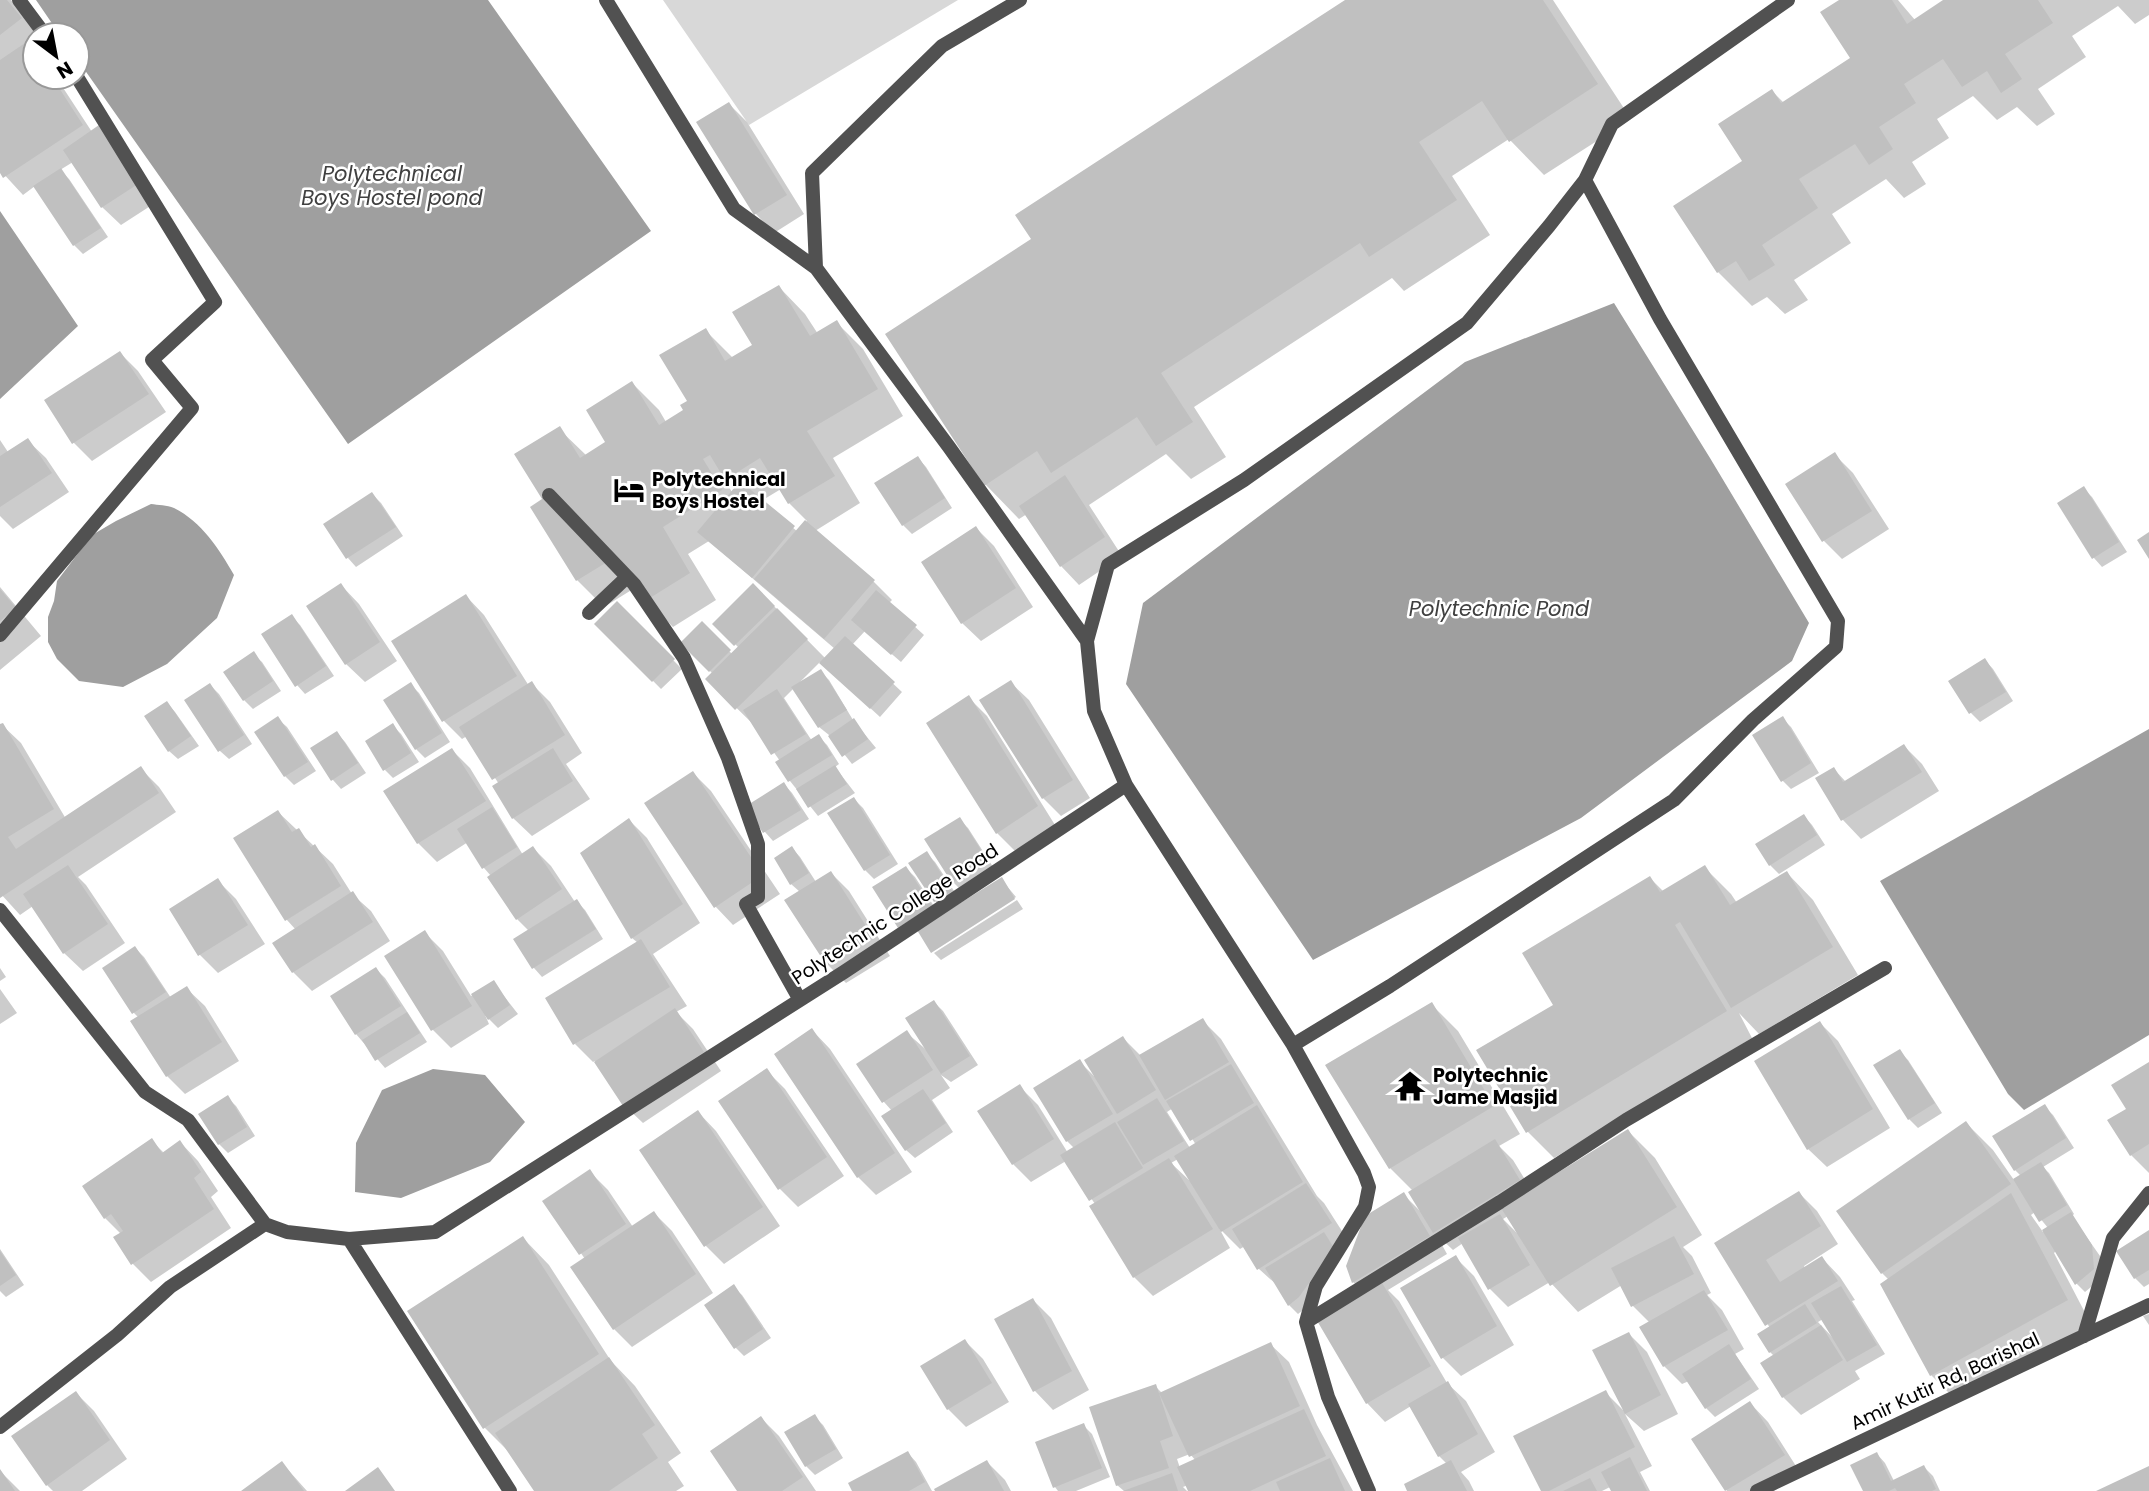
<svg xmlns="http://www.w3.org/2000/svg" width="2149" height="1491" font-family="Poppins,sans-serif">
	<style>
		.green { fill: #d8d8d8 }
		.water { fill: #9f9f9f }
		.shadow { fill: #0003; fill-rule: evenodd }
		.building { fill: #c0c0c0 }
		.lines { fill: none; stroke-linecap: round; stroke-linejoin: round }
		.street { stroke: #515151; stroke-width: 14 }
		.labels { text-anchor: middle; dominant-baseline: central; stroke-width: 5; stroke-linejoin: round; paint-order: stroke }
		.poi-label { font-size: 19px; font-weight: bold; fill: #000; stroke: #fff; text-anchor: start }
		.street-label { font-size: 19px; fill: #000; stroke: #fff }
		.water-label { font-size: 21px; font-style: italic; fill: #404040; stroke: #fff }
	</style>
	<rect width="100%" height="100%" fill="#fff"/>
	<path class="green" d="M663 0H958L749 125Z"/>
	<path class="water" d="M36 0H488L651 231 348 444 77 59V35H60Z
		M0 211 78 326 0 399Z
		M1614 303 1710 458 1809 623 1792 661 1581 818 1313 960 1126 684 1143 603 1465 362Z
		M151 504C158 505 167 505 174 508 202 522 219 549 234 575L217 618 167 664 123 687 79 681 57 659 48 642V617L54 601 57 581 92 535 116 521Z
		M2149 729V1035L2024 1110 2008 1094 1880 881Z
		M433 1069 485 1075 525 1122 490 1162 401 1198 355 1192 356 1143 382 1090Z"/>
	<path class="shadow" d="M0 0H11L39 35H35V77H56L92 132 155 203 121 225 102 207 73 162 60 170 69 179 108 237 83 254 74 245 35 186 23 195 0 170Z
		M1348 0H1553L1631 119 1544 175 1509 139 1452 176 1490 235 1404 291 1392 278 1194 407 1226 457 1191 479 1166 454 1089 505 1122 556 1079 585 1061 566 1027 514 1019 519 985 484 1033 240Z
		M1842 0H1898L1915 20 1947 0H2149V15L2135 24 2118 6 2072 36 2086 57 2038 89 2055 114 2037 126 2017 107 1997 120 1973 96 1937 119 1949 138 1912 162 1926 184 1904 198 1886 179 1832 214 1851 243 1794 280 1808 300 1785 314 1767 297 1752 306 1718 272 1744 162 1772 91 1784 103 1853 59Z
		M729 104 747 122 804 214 774 233 756 214 699 123Z
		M779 287 805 314 818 334 837 323 863 349 903 416 833 458 860 503 815 531 874 582 892 600 889 603 924 635 901 662 865 631 852 645 902 692 880 717 820 662 800 682 820 671 829 680 853 720 876 748 852 764 829 735 819 727 794 688 784 698 812 741 819 737 827 745 839 764 835 767 855 793 818 816 790 781 778 762 780 761 755 726 707 679 713 674 682 643 702 623 732 654 739 648 715 624 753 585 826 659 835 649 709 541 688 554 716 600 673 627 646 600 638 586 604 607 577 580 544 499 559 429 587 456 607 443 632 383 659 410 666 422 685 410 706 331 733 358 754 345ZM725 478 736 488 732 492 724 479ZM781 489 789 503 807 521 798 532 761 501Z
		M120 353 138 371 166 412 92 461 74 443 47 401Z
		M0 440 8 452 27 440 46 458 69 492 13 529 0 516Z
		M1835 455 1853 473 1889 529 1842 559 1824 541Z
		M918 458 926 467 952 508 912 534 903 525Z
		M2083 488 2092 497 2127 552 2102 567 2094 558 2059 503Z
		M372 494 381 503 403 536 356 567 348 558Z
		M976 528 994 546 1033 607 981 641 962 623 923 563Z
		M341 585 359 604 397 661 365 682 346 664Z
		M0 587 41 636 0 670Z
		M466 596 484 615 529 686 532 684 550 702 582 753 566 764 590 799 532 836 513 818 499 784 467 736 462 739 444 721 394 642Z
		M617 604 682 669 661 689 597 624Z
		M291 616 300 625 334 676 305 694 297 685Z
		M253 654 262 662 281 691 253 709 244 700Z
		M1985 660 1993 669 2013 701 1980 722 1971 713 1951 681Z
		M1010 682 1029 700 1090 798 1061 816 1043 798Z
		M210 685 219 694 252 744 229 759 220 751Z
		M411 685 419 693 450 742 425 758 416 749Z
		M969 698 987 716 1055 825 1015 851 997 833Z
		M167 703 175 712 199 746 178 759 169 751Z
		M1782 718 1791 727 1819 773 1791 789 1782 780Z
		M278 719 287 727 316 771 294 785 285 776Z
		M2 725 21 743 66 819 141 769 159 787 176 812 78 877 86 885 125 943 83 971 64 953 33 906 20 915 0 893V726Z
		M393 726 401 734 419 762 393 778 385 770Z
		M337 733 345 742 366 773 341 789 333 780 312 749Z
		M1904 746 1922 764 1939 791 1861 839 1843 820 1818 779 1834 769 1846 782Z
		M452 750 470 768 523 855 533 848 551 866 575 902 576 901 585 910 603 939 542 977 534 968 529 931 517 919 491 876 484 868 468 842 437 862 418 843 386 791Z
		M693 773 711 791 780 894 733 925 715 906Z
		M784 784 792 793 809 819 773 841 765 832 749 807Z
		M854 799 863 808 898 864 874 879 865 870Z
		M278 812 333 864 352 894 371 911 390 941 312 991 293 972 275 944 296 930 287 920Z
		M1804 816 1812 825 1825 845 1779 874 1770 865Z
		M959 819 968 828 995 870 962 891 953 882Z
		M629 820 647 838 700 923 653 954 687 1006 676 1012 693 1029 721 1071 643 1123 624 1105 595 1061 593 1062 575 1044 638 943 632 938Z
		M792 848 800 857 816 882 831 873 849 891 890 956 846 983 828 965 800 892 791 884Z
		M926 853 935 862 960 900 944 910 935 901Z
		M1704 867 1731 894 1737 903 1787 873 1813 900 1858 975 1759 1034 1739 1013 1752 1038 1554 1158 1527 1131 1555 1005 1650 878 1663 891Z
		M906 868 915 877 941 917 1001 879 1016 897 932 950Z
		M218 881 236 899 265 944 218 973 200 955 172 910Z
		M1017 900 1023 909 941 960 934 953Z
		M425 933 443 951 471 996 493 982 518 1014 498 1028 485 1015 489 1024 451 1048 433 1030 387 957Z
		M135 948 144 957 171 998 186 988 205 1006 239 1061 185 1094 167 1076 139 1018 134 1013Z
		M0 968 6 977 0 981Z
		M376 969 385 978 427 1042 385 1068 356 1034Z
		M0 989 17 1013 0 1024Z
		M934 1002 943 1011 978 1065 951 1082 941 1075 950 1088 932 1100 953 1132 915 1158 906 1150 892 1111 884 1102 858 1065 907 1033 930 1053Z
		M1431 1004 1458 1031 1520 1134 1499 1146 1513 1160 1532 1191 1628 1131 1655 1158 1702 1235 1683 1247 1692 1256 1711 1293 1707 1295 1722 1310 1744 1349 1735 1354 1759 1389 1715 1417 1706 1408 1689 1381 1682 1384 1664 1366 1650 1323 1633 1306 1622 1285 1578 1312 1550 1282 1508 1307 1490 1289 1463 1243 1453 1250 1436 1234 1447 1254 1388 1290 1399 1301 1447 1383 1466 1401 1495 1452 1461 1472 1469 1481 1474 1491H1409L1447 1464 1439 1456 1411 1406 1385 1422 1367 1403 1364 1292 1353 1282 1404 1195 1420 1211 1413 1191 1390 1168ZM1508 1216 1517 1233 1503 1219Z
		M1202 1020 1221 1039 1317 1196 1324 1203 1349 1242 1308 1306 1298 1314 1289 1305 1278 1286 1259 1269 1245 1246 1240 1249 1219 1228 1230 1248 1153 1296 1134 1277 1091 1207 1095 1204 1066 1161 1031 1182 1013 1164 1020 1087 1038 1105 1068 1153 1074 1148 1067 1141 1080 1062 1094 1076 1123 1038 1141 1056ZM1173 1108 1196 1145 1190 1148 1167 1112ZM1178 1159 1190 1181 1171 1163Z
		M1820 1023 1838 1041 1890 1128 1827 1167 1808 1149Z
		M812 1030 830 1049 912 1172 876 1195 858 1177Z
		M1899 1051 1908 1060 1942 1113 1918 1128 1909 1119Z
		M2149 1064V1173L2131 1155 2128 1109Z
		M766 1070 785 1089 844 1176 798 1207 780 1189 720 1101Z
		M227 1097 236 1106 255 1136 228 1153 219 1144 201 1114Z
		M2044 1106 2053 1115 2074 1148 2043 1167 2049 1173 2074 1214 2072 1216 2100 1256 2102 1278 2085 1292 2076 1283 2056 1251 2054 1253 2093 1328 1958 1402 1931 1375 1889 1280 1882 1273 1966 1123 1993 1150 2014 1180 2021 1176 2015 1170ZM2035 1212 2048 1228 2043 1232 2031 1215Z
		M698 1112 716 1131 780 1226 724 1264 706 1246 641 1150Z
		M152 1141 164 1153 180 1142 198 1161 218 1191 211 1197 231 1228 151 1282 133 1264 121 1234 105 1218Z
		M589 1171 608 1190 633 1227 654 1213 672 1231 713 1293 632 1347 614 1329 585 1259 545 1201Z
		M1799 1193 1817 1211 1838 1244 1804 1266 1805 1268 1822 1258 1840 1277 1855 1300 1852 1301 1885 1354 1855 1371 1860 1379 1801 1415 1783 1397 1774 1356 1770 1352V1328L1717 1244ZM1823 1319 1835 1340 1818 1322Z
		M2149 1232V1284L2144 1287 2135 1278Z
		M523 1238 549 1265 611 1361 635 1386 681 1453 668 1462 684 1486 676 1491H536L511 1454 484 1427Z
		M0 1249 24 1285 6 1297 0 1291Z
		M1455 1257 1474 1276 1514 1345 1461 1376 1443 1358Z
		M733 1287 742 1295 771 1338 744 1356 735 1347Z
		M1033 1300 1051 1318 1089 1390 1053 1410 1035 1391 996 1320Z
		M2149 1314V1325L2143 1316Z
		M1629 1334 1647 1352 1678 1414 1644 1431 1625 1414 1652 1466 1640 1472 1650 1491H1613L1610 1487 1602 1491H1543L1605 1392 1623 1410Z
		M965 1341 983 1359 1009 1402 966 1427 948 1409Z
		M1270 1344 1289 1362 1317 1425 1353 1491H1190L1188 1485 1183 1487 1187 1491H1124L1117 1485 1155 1386 1163 1394ZM1190 1454 1196 1461 1180 1468 1177 1459Z
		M76 1393 94 1411 127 1459 82 1491H53L47 1485Z
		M1750 1403 1768 1422 1801 1474 1774 1491H1727L1694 1439Z
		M814 1416 823 1425 843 1458 815 1475 806 1466Z
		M761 1418 779 1436 816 1491H739Z
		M1083 1425 1092 1434 1110 1477 1076 1491H1058L1055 1487 1037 1443Z
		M908 1453 916 1462 932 1491H854Z
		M1877 1454 1885 1463 1894 1481 1924 1467 1933 1476 1940 1491H1865Z
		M987 1462 1005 1480 1011 1491H937Z
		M282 1463 307 1491H244Z
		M0 1471 20 1491H0Z"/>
	<path class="building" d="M0 0H7L22 18 0 35Z
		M1345 0H1543L1598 84 1509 142 1482 101 1419 142 1457 200 1369 257 1360 243 1161 373 1193 422 1156 446 1137 417 1051 473 1037 451 984 486 885 334 1031 239 1015 215Z
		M1839 0H1892L1907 24 1943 0H2038L2053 23 2005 54 2022 79 2001 93 1987 71 1962 87 1943 59 1904 84 1916 103 1879 127 1893 149 1869 165 1855 144 1799 179 1818 208 1762 245 1775 265 1749 281 1736 261 1717 273 1673 206 1742 161 1718 124 1772 89 1781 103 1850 58 1820 12Z
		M28 41 35 52V77H52L83 125 3 178 0 173V60Z
		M729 102 787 195 754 215 696 122Z
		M99 125 138 184 101 208 63 150Z
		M61 168 101 228 73 246 33 186Z
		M779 285 810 336 837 320 878 389 807 431 835 476 788 504 760 458 725 480 710 455 703 459 722 490 663 527 690 573 645 601 617 556 576 581 530 507 542 499 514 454 560 426 580 458 605 442 586 410 632 381 659 425 683 410 680 405 687 401 659 355 706 328 725 361 752 345 732 312Z
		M120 351 149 394 72 444 44 400Z
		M28 438 52 473 0 507V456Z
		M1835 452 1872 511 1822 542 1785 484Z
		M918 456 945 498 902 526 874 483Z
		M1065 475 1105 537 1060 567 1019 506Z
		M740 481 795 526 752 578 697 532Z
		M2084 486 2119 542 2092 559 2057 503Z
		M372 492 396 527 346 559 323 524Z
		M805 520 875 580 824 639 754 579Z
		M976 526 1016 588 961 624 921 562Z
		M2149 532V559L2137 540Z
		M341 583 380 642 345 665 306 606Z
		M753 583 775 606 734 646 712 624Z
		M0 589 16 608 0 621Z
		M876 590 917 625 891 655 851 620Z
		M466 594 517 676 442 722 391 641Z
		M617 601 675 659 652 682 594 624Z
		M777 608 808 639 735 710 705 679Z
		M292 614 326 666 295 687 261 634Z
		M702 621 731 650 709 672 680 643Z
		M845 636 895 682 870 709 819 663Z
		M254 651 273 681 243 701 223 672Z
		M1985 658 2006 692 1969 714 1948 681Z
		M821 669 847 710 818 728 791 687Z
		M1011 680 1073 780 1042 799 979 700Z
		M532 681 565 735 492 780 459 727Z
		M411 682 442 733 415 750 383 700Z
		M210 683 244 735 218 752 184 700Z
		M777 689 806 734 771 755 743 710Z
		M969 695 1038 806 996 834 926 723Z
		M167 701 191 736 168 752 144 716Z
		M278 716 308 762 284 777 254 732Z
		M1783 716 1811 763 1781 782 1752 735Z
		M854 718 868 739 842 757 828 736Z
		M3 723 54 809 8 837 16 849 141 766 159 793 0 898V724Z
		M393 723 411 753 383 771 365 741Z
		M337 731 358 763 331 781 310 748Z
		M819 734 832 755 788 782 775 762Z
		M1904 744 1922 772 1841 821 1815 778 1834 767 1843 782Z
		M452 748 486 801 417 844 383 791Z
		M553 748 573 781 512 819 492 786Z
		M835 765 847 784 808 808 796 789Z
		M693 771 763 875 714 908 644 803Z
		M784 782 801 810 763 833 746 806Z
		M854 797 890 855 864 871 827 813Z
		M492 807 517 847 482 869 457 829Z
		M278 810 292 832 299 828 311 847 315 844 341 886 285 921 233 838Z
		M1804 814 1817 835 1769 866 1755 844Z
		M960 817 988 861 952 883 924 839Z
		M629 818 683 904 631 939 580 853Z
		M533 846 562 889 516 920 487 877Z
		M792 846 809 873 790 885 774 858Z
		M927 851 952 891 934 902 908 863Z
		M68 865 108 924 63 954 23 894Z
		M1705 865 1730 905 1787 871 1833 947 1731 1008 1680 922 1675 925 1727 1011 1526 1133 1476 1050 1553 1005 1522 953 1650 876 1660 892Z
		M906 866 932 906 898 928 872 887Z
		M831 871 873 937 827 966 784 900Z
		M1002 877 1015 899 931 953 917 930Z
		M218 878 248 925 198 956 169 909Z
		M353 891 373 922 292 973 272 943Z
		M577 899 596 929 532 969 513 939Z
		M425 930 472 1006 431 1031 384 956Z
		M641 939 670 987 573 1045 545 998Z
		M135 946 166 992 132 1014 102 968Z
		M376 967 401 1006 355 1035 330 996Z
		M494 980 510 1005 488 1020 471 994Z
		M187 986 222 1042 166 1077 130 1021Z
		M934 1000 970 1056 941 1074 905 1018Z
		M1432 1002 1494 1106 1389 1169 1325 1065Z
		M675 1008 704 1052 623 1106 594 1062Z
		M407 1012 420 1033 375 1061 362 1040Z
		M1203 1018 1229 1062 1165 1100 1139 1055Z
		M1820 1021 1873 1109 1807 1150 1754 1061Z
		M812 1028 895 1153 857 1178 774 1054Z
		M907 1030 933 1070 882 1103 856 1064Z
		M1123 1036 1156 1090 1117 1114 1084 1060Z
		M1900 1049 1935 1103 1908 1120 1873 1065Z
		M1080 1059 1113 1114 1066 1142 1033 1088Z
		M2149 1062V1144L2130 1156 2107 1120 2126 1109 2111 1085Z
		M1231 1064 1254 1103 1190 1141 1166 1101Z
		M767 1068 827 1157 778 1190 718 1101Z
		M1020 1084 1054 1139 1012 1165 977 1111Z
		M923 1089 946 1123 905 1151 881 1116Z
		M228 1095 247 1127 218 1145 198 1114Z
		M1157 1098 1184 1141 1143 1165 1117 1122Z
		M2045 1104 2066 1138 2014 1171 1992 1136Z
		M1257 1105 1303 1182 1221 1232 1174 1156Z
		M698 1110 763 1207 704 1247 639 1150Z
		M1966 1121 2011 1184 1881 1274 1836 1211Z
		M1115 1122 1143 1168 1089 1201 1060 1155Z
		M1628 1129 1677 1207 1550 1286 1501 1208Z
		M152 1138 162 1153 180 1140 201 1172 194 1178 214 1209 131 1265 113 1237 123 1231 111 1214 104 1219 82 1186Z
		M1495 1139 1520 1180 1433 1233 1408 1192Z
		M1169 1158 1213 1229 1133 1278 1089 1206Z
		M2041 1162 2067 1205 2039 1222 2013 1179Z
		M590 1169 626 1224 579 1255 542 1201Z
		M1306 1183 1332 1223 1257 1270 1232 1229Z
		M1799 1191 1821 1226 1766 1260 1780 1282 1822 1256 1838 1281 1765 1326 1714 1243Z
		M1404 1192 1430 1236 1352 1283 1346 1266 1365 1216Z
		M2011 1193 2068 1300 1930 1376 1880 1284Z
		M654 1211 696 1274 613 1330 570 1267Z
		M2071 1212 2092 1245 2094 1269 2075 1285 2042 1230Z
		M1500 1214 1530 1265 1488 1290 1458 1238Z
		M2149 1230V1270L2134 1279 2116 1251Z
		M1324 1232 1334 1248 1299 1297 1288 1306 1265 1268Z
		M523 1236 599 1354 483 1429 407 1311Z
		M1674 1236 1694 1274 1631 1307 1611 1268Z
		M0 1251 16 1275 0 1286Z
		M1456 1255 1497 1326 1441 1359 1400 1288Z
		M1381 1281 1431 1366 1366 1404 1316 1319Z
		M734 1284 763 1329 734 1349 704 1305Z
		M1841 1286 1877 1345 1847 1362 1811 1303Z
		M1704 1290 1728 1330 1663 1367 1639 1327Z
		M1033 1298 1072 1371 1033 1392 994 1319Z
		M1805 1304 1817 1323 1769 1353 1757 1334Z
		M1821 1325 1843 1360 1782 1398 1760 1363Z
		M1629 1332 1661 1395 1625 1414 1592 1350Z
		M965 1339 992 1383 947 1410 920 1366Z
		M1271 1342 1300 1406 1189 1457 1159 1393Z
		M1729 1344 1751 1379 1705 1409 1682 1374Z
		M609 1357 655 1425 642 1434 658 1458 609 1491H534L495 1433Z
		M1448 1381 1478 1434 1438 1457 1408 1404Z
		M1156 1384 1173 1436 1160 1441 1169 1468 1116 1486 1089 1407Z
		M1606 1390 1635 1447 1549 1491H1541L1513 1436Z
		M76 1391 110 1440 46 1486 11 1436Z
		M1750 1401 1785 1455 1725 1491 1691 1439Z
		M1304 1409 1326 1456 1250 1491H1188L1177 1467Z
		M815 1414 836 1449 805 1467 784 1432Z
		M761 1416 803 1477 782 1491H737L710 1451Z
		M1084 1423 1102 1468 1053 1488 1035 1442Z
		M908 1451 925 1482 909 1491H852L848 1483Z
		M1877 1452 1891 1481 1924 1465 1936 1489 1932 1491H1897L1895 1488 1889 1491H1863L1850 1465Z
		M1630 1457 1647 1491H1611L1601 1472Z
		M1330 1458 1345 1491H1280L1276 1482Z
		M987 1460 1004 1491H935L934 1489Z
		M1451 1460 1467 1491H1407L1404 1484Z
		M282 1461 304 1491H241Z
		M2149 1466V1491H2096Z
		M378 1467 395 1491H345Z
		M0 1469 15 1491H0Z
		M1172 1473 1178 1491H1123Z
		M1590 1478 1597 1491H1563Z"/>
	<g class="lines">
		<path class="street" d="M19 0 45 35
			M606 0 734 209 816 268 949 447 1087 641 1094 711 1126 785 1293 1045 1364 1173 1369 1187 1365 1207 1316 1286 1306 1322 1328 1397 1369 1491
			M816 268 812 173 942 46 1020 0
			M549 495 634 584 684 658 728 758 758 844V897L746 904 800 1000
			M589 613 627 577
			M0 635 192 408 152 360 215 302 77 77
			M1087 641 1108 565 1244 480 1467 323 1549 226 1585 180 1612 124 1788 0
			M0 910 145 1092 188 1120 265 1224
			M1293 1045 1390 986 1674 800 1753 720 1836 647 1838 621 1660 319 1585 180
			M349 1239 510 1491
			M1306 1322 1500 1202 1626 1120 1885 968
			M2084 1336 2113 1238 2149 1193
			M0 1427 117 1335 170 1287 265 1224 287 1232 349 1239 435 1232 844 972 1126 785
			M1757 1491 2149 1305"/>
	</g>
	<defs>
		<g id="hotel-bare" transform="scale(2.415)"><path d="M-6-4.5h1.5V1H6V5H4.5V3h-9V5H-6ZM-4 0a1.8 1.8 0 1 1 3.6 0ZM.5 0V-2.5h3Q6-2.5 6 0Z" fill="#000" stroke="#fff" stroke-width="2.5" paint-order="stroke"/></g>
		<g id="temple-bare" transform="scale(2.415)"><path d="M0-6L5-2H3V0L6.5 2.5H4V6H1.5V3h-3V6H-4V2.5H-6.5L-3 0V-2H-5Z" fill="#000" stroke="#fff" stroke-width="2.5" paint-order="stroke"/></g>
	</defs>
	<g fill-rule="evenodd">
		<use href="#hotel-bare" x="629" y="490"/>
		<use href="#temple-bare" x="1410" y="1086"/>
	</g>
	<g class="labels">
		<g class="poi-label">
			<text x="652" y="479">Polytechnical<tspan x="652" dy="22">Boys Hostel</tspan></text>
			<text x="1433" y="1075">Polytechnic<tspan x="1433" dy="22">Jame Masjid</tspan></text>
		</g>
		<g class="street-label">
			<text transform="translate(895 914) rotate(-33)">Polytechnic College Road</text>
			<text transform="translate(1945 1381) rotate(-25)">Amir Kutir Rd, Barishal</text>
		</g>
		<g class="water-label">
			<text x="392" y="173">Polytechnical<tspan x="392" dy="24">Boys Hostel pond</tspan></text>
			<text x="1499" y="608">Polytechnic Pond</text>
		</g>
	</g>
	<g transform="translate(56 56) rotate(148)"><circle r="33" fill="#ffffff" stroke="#999999" stroke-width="2"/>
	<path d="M0-5L12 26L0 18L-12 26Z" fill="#000000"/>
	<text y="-10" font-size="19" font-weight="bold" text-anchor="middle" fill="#000000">N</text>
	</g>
</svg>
